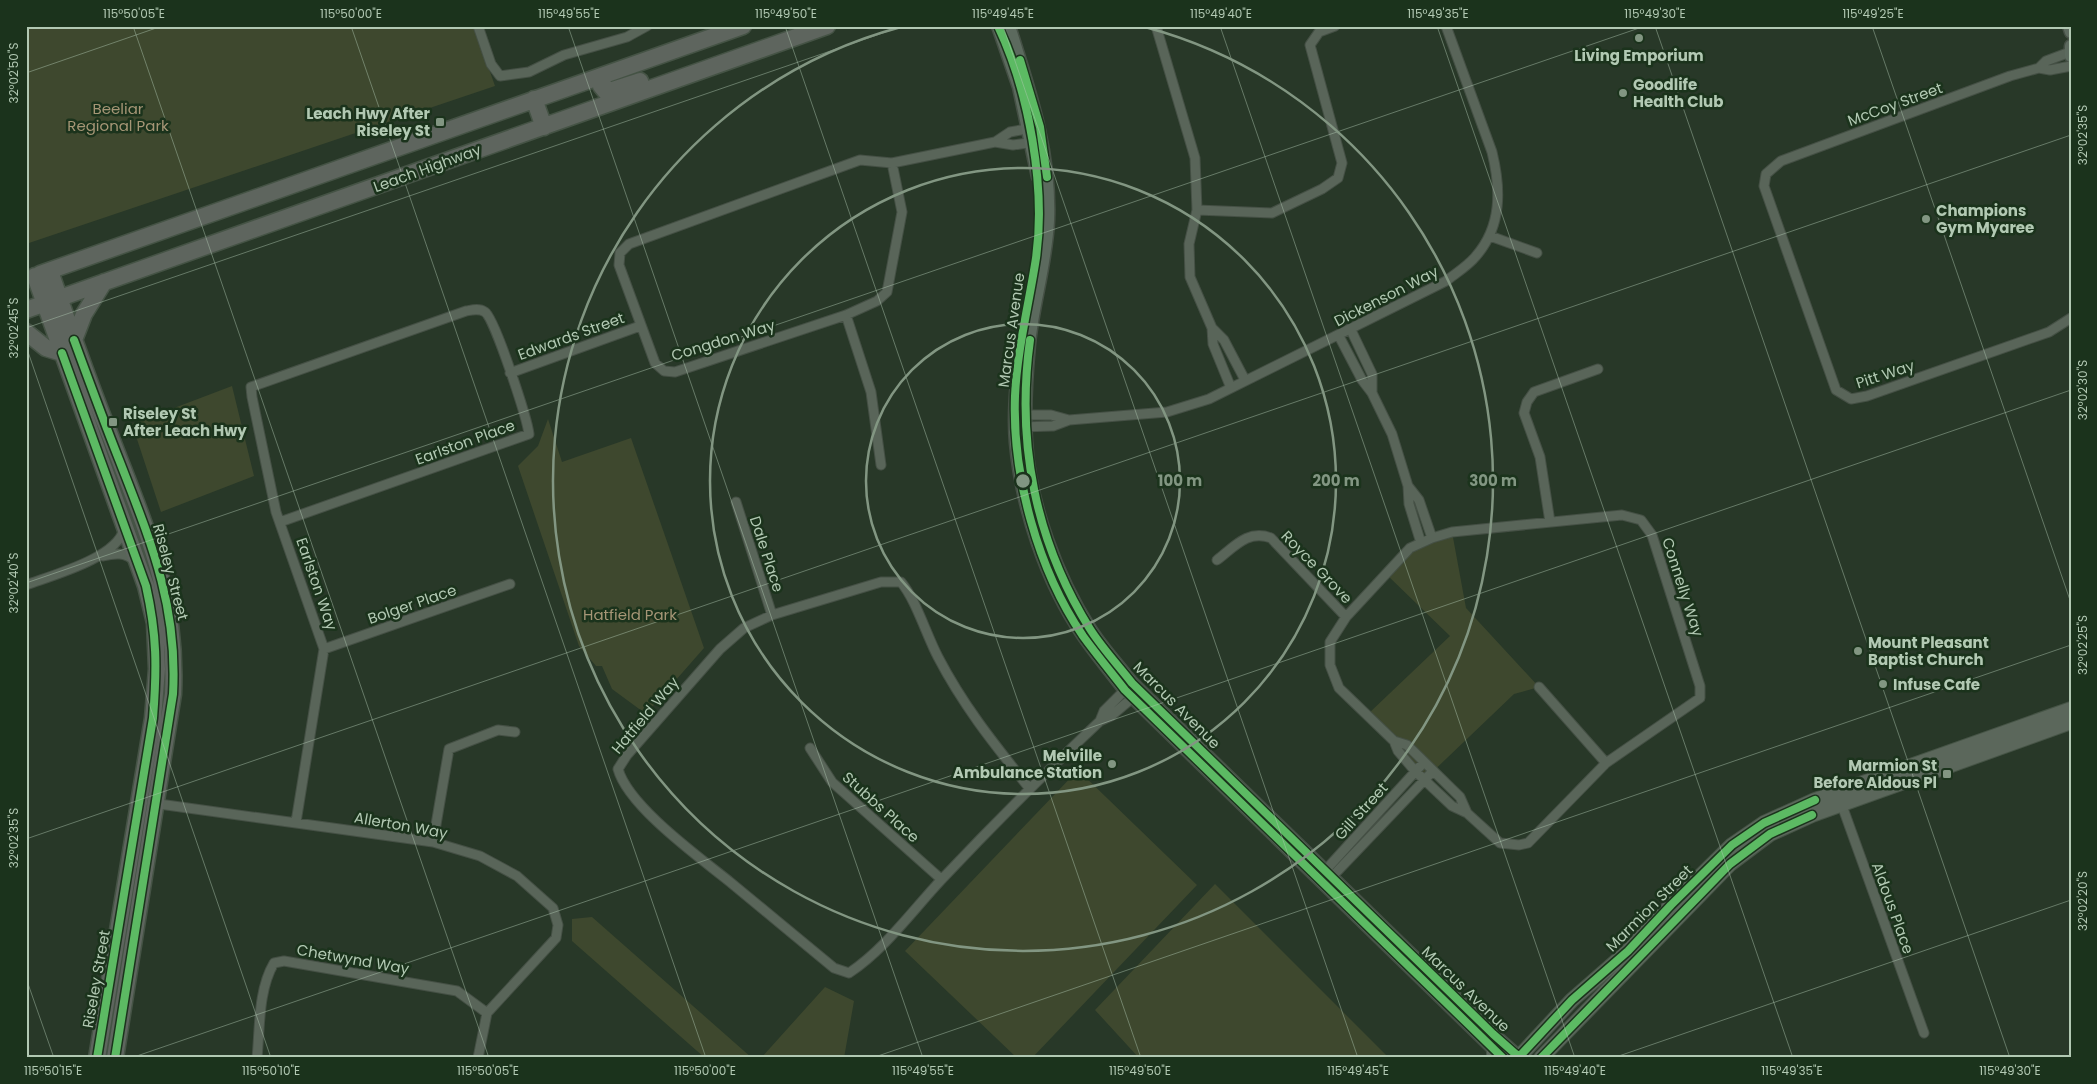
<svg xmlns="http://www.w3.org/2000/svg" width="2097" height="1084" font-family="Poppins,sans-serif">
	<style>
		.green { fill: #3e482e }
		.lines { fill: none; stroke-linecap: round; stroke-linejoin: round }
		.street-casing { stroke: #455045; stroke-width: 11 }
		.secondary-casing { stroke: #455045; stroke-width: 15 }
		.primary-casing { stroke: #465446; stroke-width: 16 }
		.highway-casing { stroke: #455345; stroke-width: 19 }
		.street { stroke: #596559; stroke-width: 9 }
		.secondary { stroke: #5c6a5e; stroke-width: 12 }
		.primary { stroke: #5b675b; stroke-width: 14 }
		.highway { stroke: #5e655e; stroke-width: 16 }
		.cycleway-casing { stroke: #1b331c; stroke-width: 11 }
		.cycleway { stroke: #5cba63; stroke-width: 8 }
		.ticks { fill: none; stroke: #b2c9b3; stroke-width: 1; stroke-opacity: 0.45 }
		.ring { fill: none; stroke: #829682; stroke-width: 2.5 }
		.poi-dot { fill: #829682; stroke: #1b331c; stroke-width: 2 }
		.labels { text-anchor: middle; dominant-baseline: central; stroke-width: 5; stroke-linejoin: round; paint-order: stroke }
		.poi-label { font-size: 15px; font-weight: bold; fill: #b2c9b3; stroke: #1b331c; text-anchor: start }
		.street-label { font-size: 15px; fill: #b2c9b3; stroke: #1b331c }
		.park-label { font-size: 15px; fill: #a69676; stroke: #1b331c }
		.centre { fill: #829682; stroke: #1b331c; stroke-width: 2.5 }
		.ring-label { font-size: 15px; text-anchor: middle; font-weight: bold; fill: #829682; stroke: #1b331c; stroke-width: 5; stroke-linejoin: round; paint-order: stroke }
		.neatline { fill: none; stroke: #b2c9b3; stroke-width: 2 }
		.ticks-label { font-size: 12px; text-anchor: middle; fill: #b2c9b3 }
	</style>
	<rect width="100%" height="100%" fill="#283828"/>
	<path class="green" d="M26 26H474L495 86 26 244Z
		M232 386 254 476 161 512 132 424Z
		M548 419 562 462 631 438 704 648 646 714 612 689 602 666H596L579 646 518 466 538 446Z
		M1452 532 1466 608 1539 687 1514 694 1424 780 1368 714 1450 636 1386 574 1410 548Z
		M1078 770 1197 885 1032 1058H1017L905 951Z
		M1215 884 1389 1058H1139L1095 1010Z
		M592 917 752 1058H705L572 941V919Z
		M825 987 854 1001 844 1058H761Z"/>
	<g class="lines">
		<g class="street-casing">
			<path id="street" d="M478 26 491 64 500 76 529 72 564 55 627 37 647 26
				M1156 26 1195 158 1197 210 1189 244 1190 277 1212 328 1213 344 1231 388
				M2070 52 2046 61 2039 68 2010 76 1781 161 1766 174 1764 186 1836 390 1851 399 1867 396 2049 332 2071 318
				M2039 68 2050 70 2071 66
				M995 142 1010 132 1032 128
				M892 163 902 212 887 292 877 301 846 315 675 372 664 371 655 363 619 265 620 253 629 244 860 160 892 163 995 142 1013 145 1035 142
				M1197 210 1272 213 1322 189 1338 178 1342 163 1310 45 1319 32 1335 26
				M1490 236 1537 253
				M846 315 871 392 881 465
				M1212 328 1224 340 1245 380
				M1351 330 1372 374V393
				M1339 336 1362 380 1372 393 1392 434 1408 486 1409 504 1421 543
				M510 373 640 326
				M1020 415H1051L1069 420
				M1021 427 1053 426 1069 420 1167 412 1209 399 1446 281C1456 273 1468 266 1476 256 1502 226 1501 189 1492 152L1446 26
				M1408 486 1419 500 1432 538
				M736 502 772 615
				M1622 515 1641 520 1652 535 1700 686V698L1606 763 1528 843 1519 845 1500 843 1467 813 1452 806 1415 771 1398 751 1394 741 1339 688 1330 665V642L1346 617 1410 548 1432 538 1452 532Z
				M280 522 529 434C527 418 495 319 485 312 479 308 472 310 466 311L251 387 252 397 276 512 324 649 296 822
				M1550 522 1540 457 1524 413 1527 402 1534 392 1598 369
				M103 556C115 553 125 552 135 561
				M1217 560C1234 547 1248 529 1271 538L1346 617
				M26 585C53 575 117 558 124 529
				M324 649 510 584
				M1539 687 1606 763
				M1100 721 1104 711 1128 687
				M1394 741 1407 745 1460 797 1467 813
				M810 748 832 782 941 879
				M1030 789C995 745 964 707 938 657 926 634 916 600 901 582H881L772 615 744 628 720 649 627 755 618 769C628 806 699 857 730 882 765 911 799 939 834 968L849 973C885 949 912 911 942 879 993 825 1046 772 1100 721L1111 716 1137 694
				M1840 800 1924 1033
				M152 803 433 842 480 856 517 876 553 908 558 925 556 938 487 1013 478 1058
				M433 842 449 749 498 730 515 732
				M1322 874 1424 762
				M1328 881 1433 771
				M257 1058C260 1028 258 990 274 963L284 961 457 991 487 1013"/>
		</g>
		<g class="secondary-casing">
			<path id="secondary" d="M998 26 1019 87 1038 177
				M1009 26C1029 90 1051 153 1048 221 1046 263 1033 303 1029 344 1026 376 1024 410 1026 442 1029 503 1057 578 1090 629 1102 648 1118 665 1132 683L1493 1034 1520 1058
				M2069 26 2071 32
				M2071 46V56
				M1022 340C1017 374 1013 409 1016 443 1022 508 1046 581 1083 635 1096 654 1111 672 1125 690L1503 1058"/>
		</g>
		<g class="primary-casing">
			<path id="primary" d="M1494 1048V1058
				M1518 1058 1572 1000 1628 951 1671 905 1732 845 1764 823 1815 800 2071 709
				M1541 1058 1730 864 1770 834 1812 815 2071 722"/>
		</g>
		<g class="highway-casing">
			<path id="highway" d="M604 76 601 86 606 92 640 81
				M534 99 544 127
				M50 271C69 326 88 381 110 435 144 525 178 595 173 694L115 1058
				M40 274 743 26
				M35 276 146 586 155 623 157 669 153 718 97 1058
				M26 310 827 26
				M26 332 46 348 62 353
				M74 340 84 314 104 282"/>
		</g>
		<use href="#street" class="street"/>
		<use href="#secondary" class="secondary"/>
		<use href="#primary" class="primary"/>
		<use href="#highway" class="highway"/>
		<g class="cycleway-casing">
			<path id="cycleway" d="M998 26C1029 91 1046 187 1036 258 1029 304 1017 350 1015 396 1012 476 1038 570 1083 636 1096 654 1111 672 1125 690L1503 1058
				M1020 60 1040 127 1047 177
				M74 340C89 381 104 422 120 462 151 542 178 606 173 694L115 1058
				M1030 340C1016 442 1035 541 1090 629 1102 648 1118 665 1132 683L1493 1034 1519 1057
				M62 353 146 586C157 635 157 668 153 718L97 1058
				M1518 1058 1572 1000 1628 951 1671 905 1732 845 1764 823 1815 800
				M1541 1058 1730 864 1770 834 1812 815"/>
		</g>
		<use href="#cycleway" class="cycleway"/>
	</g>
	<path class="ticks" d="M133 26 489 1058M351 26 706 1058M568 26 923 1058M785 26 1141 1058M1003 26 1358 1058M1220 26 1575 1058M1437 26 1793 1058M1655 26 2010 1058M1872 26 2071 603M26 73 162 26M26 328 903 26M26 346 271 1058M26 583 1645 26M26 839 2071 135M26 978 54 1058M131 1058 2071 390M872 1058 2071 645M1613 1058 2071 900"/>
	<g class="ring">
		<circle cx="1023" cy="481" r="157"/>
		<circle cx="1023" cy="481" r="313"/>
		<path d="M1145 27A470 470 0 1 1 901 27"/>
	</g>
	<g class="poi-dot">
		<circle cx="1639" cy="38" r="5"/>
		<circle cx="1623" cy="93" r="5"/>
		<rect x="435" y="117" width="10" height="10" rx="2.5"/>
		<circle cx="1926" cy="219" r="5"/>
		<rect x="108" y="417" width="10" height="10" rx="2.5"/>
		<circle cx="1858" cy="651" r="5"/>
		<circle cx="1883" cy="684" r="5"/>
		<circle cx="1112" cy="764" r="5"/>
		<rect x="1942" y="769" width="10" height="10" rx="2.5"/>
	</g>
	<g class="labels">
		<g class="poi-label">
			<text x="1639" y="55" text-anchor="middle">Living Emporium</text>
			<text x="1633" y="84">Goodlife<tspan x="1633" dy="17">Health Club</tspan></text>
			<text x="430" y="113" text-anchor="end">Leach Hwy After<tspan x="430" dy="17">Riseley St</tspan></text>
			<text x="1936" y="210">Champions<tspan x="1936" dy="17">Gym Myaree</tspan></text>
			<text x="123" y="413">Riseley St<tspan x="123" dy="17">After Leach Hwy</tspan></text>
			<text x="1868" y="642">Mount Pleasant<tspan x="1868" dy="17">Baptist Church</tspan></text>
			<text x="1893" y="684">Infuse Cafe</text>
			<text x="1102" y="755" text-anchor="end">Melville<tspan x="1102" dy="17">Ambulance Station</tspan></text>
			<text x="1937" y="765" text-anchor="end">Marmion St<tspan x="1937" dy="17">Before Aldous Pl</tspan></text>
		</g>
		<g class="street-label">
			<text transform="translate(1895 104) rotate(-20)">McCoy Street</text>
			<text transform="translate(427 168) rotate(-20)">Leach Highway</text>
			<text transform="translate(1386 296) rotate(-27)">Dickenson Way</text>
			<text transform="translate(1011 330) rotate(-82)">Marcus Avenue</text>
			<text transform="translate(571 336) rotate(-20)">Edwards Street</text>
			<text transform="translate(723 340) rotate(-17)">Congdon Way</text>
			<text transform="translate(1885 374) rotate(-18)">Pitt Way</text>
			<text transform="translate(465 442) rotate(-20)">Earlston Place</text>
			<text transform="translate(767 554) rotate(72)">Dale Place</text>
			<text transform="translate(1317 567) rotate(46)">Royce Grove</text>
			<text transform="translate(171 572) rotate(75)">Riseley Street</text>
			<text transform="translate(317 584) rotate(71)">Earlston Way</text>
			<text transform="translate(1683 587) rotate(72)">Connelly Way</text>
			<text transform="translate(412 604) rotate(-19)">Bolger Place</text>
			<text transform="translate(1177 705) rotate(45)">Marcus Avenue</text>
			<text transform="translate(645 715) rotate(-50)">Hatfield Way</text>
			<text transform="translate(881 807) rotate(42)">Stubbs Place</text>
			<text transform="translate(1361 811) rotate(-48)">Gill Street</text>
			<text transform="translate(401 825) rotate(10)">Allerton Way</text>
			<text transform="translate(1649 908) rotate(-45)">Marmion Street</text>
			<text transform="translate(1893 908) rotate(70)">Aldous Place</text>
			<text transform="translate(353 959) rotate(10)">Chetwynd Way</text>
			<text transform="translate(96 979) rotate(-80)">Riseley Street</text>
			<text transform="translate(1466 989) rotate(44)">Marcus Avenue</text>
		</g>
		<g class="park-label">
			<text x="118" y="108">Beeliar<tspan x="118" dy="17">Regional Park</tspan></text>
			<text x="630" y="614">Hatfield Park</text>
		</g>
	</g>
	<circle cx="1023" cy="481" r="8" class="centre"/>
	<g class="ring-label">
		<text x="1180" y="486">100 m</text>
		<text x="1336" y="486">200 m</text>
		<text x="1493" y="486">300 m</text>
	</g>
	<rect width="2097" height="1084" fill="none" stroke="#1b331c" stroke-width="55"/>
	<rect x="28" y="28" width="2042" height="1028" class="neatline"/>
	<g class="ticks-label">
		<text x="134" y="18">115°50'05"E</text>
		<text x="351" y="18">115°50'00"E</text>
		<text x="569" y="18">115°49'55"E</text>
		<text x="786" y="18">115°49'50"E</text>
		<text x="1003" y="18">115°49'45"E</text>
		<text x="1221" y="18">115°49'40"E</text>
		<text x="1438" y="18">115°49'35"E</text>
		<text x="1655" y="18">115°49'30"E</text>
		<text x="1873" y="18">115°49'25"E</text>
		<text transform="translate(14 73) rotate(-90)" y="4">32°02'50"S</text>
		<text transform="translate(2083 135) rotate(-90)" y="4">32°02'35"S</text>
		<text transform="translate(14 328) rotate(-90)" y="4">32°02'45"S</text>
		<text transform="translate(2083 390) rotate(-90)" y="4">32°02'30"S</text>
		<text transform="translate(14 583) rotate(-90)" y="4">32°02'40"S</text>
		<text transform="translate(2083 645) rotate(-90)" y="4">32°02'25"S</text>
		<text transform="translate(14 838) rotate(-90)" y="4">32°02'35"S</text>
		<text transform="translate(2083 901) rotate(-90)" y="4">32°02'20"S</text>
		<text x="53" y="1075">115°50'15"E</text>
		<text x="271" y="1075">115°50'10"E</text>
		<text x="488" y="1075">115°50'05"E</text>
		<text x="705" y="1075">115°50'00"E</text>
		<text x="923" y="1075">115°49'55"E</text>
		<text x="1140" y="1075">115°49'50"E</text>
		<text x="1358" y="1075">115°49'45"E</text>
		<text x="1575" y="1075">115°49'40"E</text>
		<text x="1792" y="1075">115°49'35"E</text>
		<text x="2010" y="1075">115°49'30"E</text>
	</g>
</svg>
